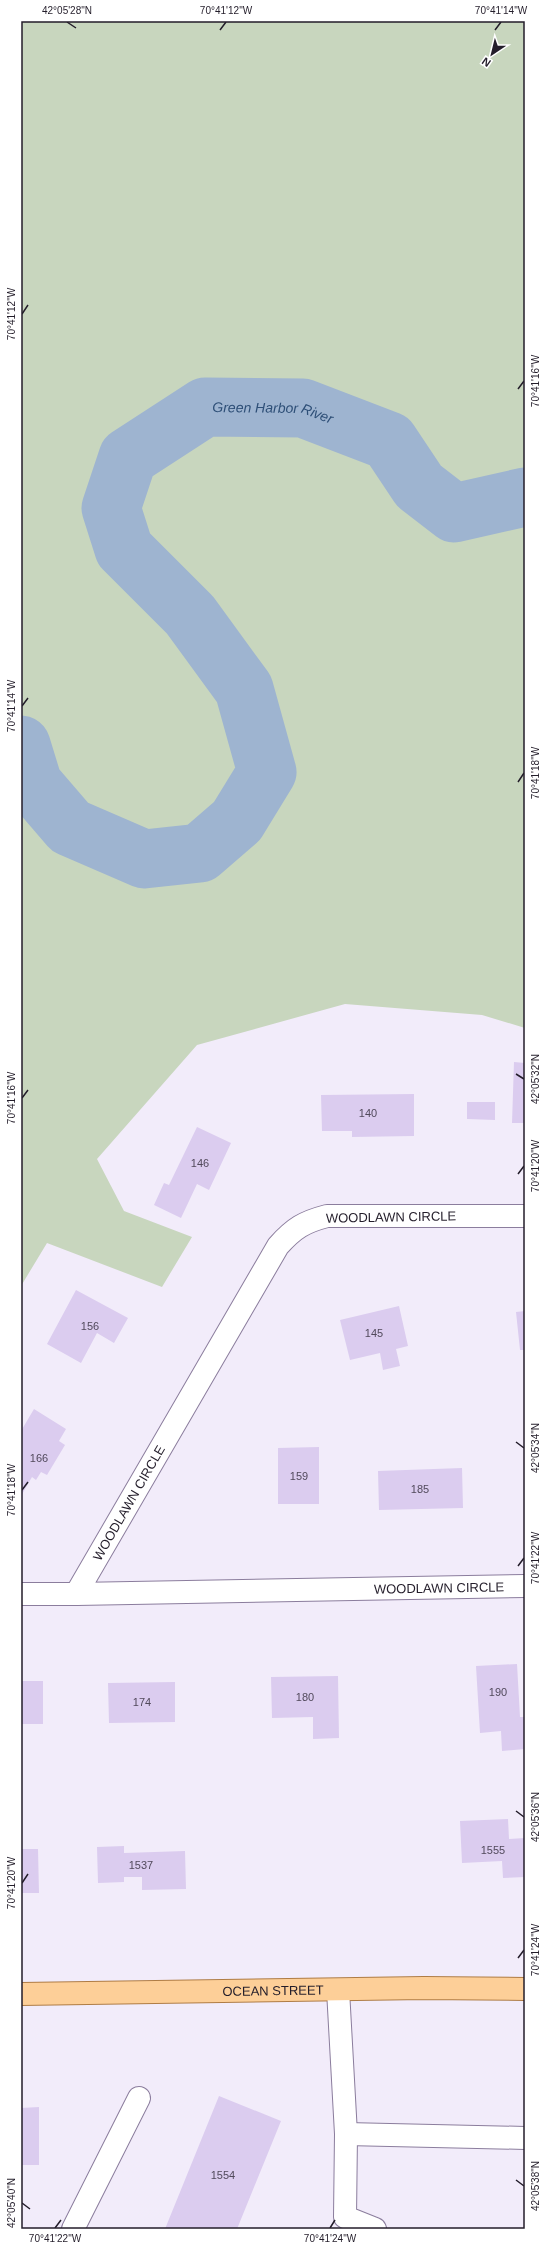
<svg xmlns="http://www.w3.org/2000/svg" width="546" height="2250" font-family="Helvetica,sans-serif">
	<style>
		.green { fill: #c8d6be }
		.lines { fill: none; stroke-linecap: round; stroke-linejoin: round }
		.river { stroke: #9eb4d0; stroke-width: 59 }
		.building { fill: #dbccef }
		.minor-casing { stroke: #8b7d9d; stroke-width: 24 }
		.major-casing { stroke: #af7c45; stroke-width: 24 }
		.minor { stroke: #fff; stroke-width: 22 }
		.major { stroke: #fdcf98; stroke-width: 22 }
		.ticks { fill: none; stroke: #231d2a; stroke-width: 1.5 }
		.labels { text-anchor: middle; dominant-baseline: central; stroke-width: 4; stroke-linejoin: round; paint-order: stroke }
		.number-label { font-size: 11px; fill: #51495b }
		.street-label { font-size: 13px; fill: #231d2a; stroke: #fff }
		.water-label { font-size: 14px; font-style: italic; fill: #2e4f77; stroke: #fff }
		.neatline { fill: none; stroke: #231d2a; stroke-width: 1.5 }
		.ticks-label { font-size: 10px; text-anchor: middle; fill: #231d2a }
	</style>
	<rect width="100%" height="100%" fill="#f2ecfa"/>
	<path class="green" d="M21 21H525V1028L482 1015 345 1004 197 1045 97 1159 124 1211 192 1237 162 1287 47 1243 21 1286Z"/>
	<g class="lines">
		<path class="river" id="s1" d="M21 745 33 784 70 827 144 859 200 853 237 821 267 772 244 689 190 615 124 549 111 508 128 457 205 407 303 408 389 441 419 486 454 513 525 497"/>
	</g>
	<path class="building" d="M514 1062 525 1063V1123H512Z
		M414 1094V1136L352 1137V1131H322L321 1095Z
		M467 1102H495V1120L467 1119Z
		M197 1127 231 1143 209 1190 197 1184 181 1218 154 1205 164 1183 169 1185Z
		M76 1290 128 1318 114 1343 97 1333 81 1363 47 1344Z
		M399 1306 408 1346 396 1349 400 1366 383 1370 380 1353 350 1360 340 1320Z
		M525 1311V1350H520L516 1312Z
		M34 1409 66 1429 59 1441 65 1445 47 1475 41 1472 36 1480 32 1477 21 1496V1431Z
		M319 1447V1504H278V1448Z
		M462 1468 463 1508 379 1510 378 1471Z
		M517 1664 520 1717H525V1749L502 1751 501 1731 480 1733 476 1666Z
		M338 1676 339 1738 313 1739V1717L272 1718 271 1677Z
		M21 1681H43V1724H21Z
		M175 1682V1722L109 1723 108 1683Z
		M508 1819 509 1839 525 1838V1877L503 1878 502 1861 462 1863 460 1821Z
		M124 1846V1853L185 1851 186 1889 142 1890V1877H124V1882L98 1883 97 1847Z
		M21 1849H38L39 1893H21Z
		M219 2096 281 2121 237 2229H165Z
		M39 2107V2165H21V2108Z"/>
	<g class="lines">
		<g class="minor-casing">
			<g id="minor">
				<path id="s2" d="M525 1216H327C304 1222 294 1228 278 1246L76 1594 525 1586"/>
				<path d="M21 1594H76"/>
				<path d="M338 1990 346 2134 345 2217 375 2229"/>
				<path d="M346 2134 525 2138"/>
				<path d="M73 2229 139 2098"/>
			</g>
		</g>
		<g class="major-casing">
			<g id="major">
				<path id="s3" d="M21 1994 424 1988 525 1989"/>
			</g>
		</g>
		<use href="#minor" class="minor"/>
		<use href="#major" class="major"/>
	</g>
	<path class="ticks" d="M67 22 76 28M220 30 226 22M495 30 501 22M22 314 28 305M518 389 524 381M22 706 28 698M518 782 524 773M516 1074 524 1079M22 1098 28 1090M518 1174 524 1166M516 1442 524 1448M22 1490 28 1482M518 1566 524 1558M516 1811 524 1817M22 1883 28 1874M518 1958 524 1950M516 2180 524 2186M22 2203 30 2209M55 2228 61 2220M330 2228 335 2220"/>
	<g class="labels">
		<g class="number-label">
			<text x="368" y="1113">140</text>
			<text x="200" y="1163">146</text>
			<text x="90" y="1326">156</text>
			<text x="374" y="1333">145</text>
			<text x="39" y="1458">166</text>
			<text x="299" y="1476">159</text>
			<text x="420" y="1489">185</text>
			<text x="498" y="1692">190</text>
			<text x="305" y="1697">180</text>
			<text x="142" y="1702">174</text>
			<text x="493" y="1850">1555</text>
			<text x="141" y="1865">1537</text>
			<text x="223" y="2175">1554</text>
		</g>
		<g class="street-label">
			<text transform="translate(391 1217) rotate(-1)">WOODLAWN CIRCLE</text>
			<text transform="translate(129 1503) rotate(-60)">WOODLAWN CIRCLE</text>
			<text stroke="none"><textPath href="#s2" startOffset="1022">WOODLAWN CIRCLE</textPath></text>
			<text stroke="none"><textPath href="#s3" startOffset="252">OCEAN STREET</textPath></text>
		</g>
		<g class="water-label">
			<text stroke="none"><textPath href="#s1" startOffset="869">Green Harbor River</textPath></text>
		</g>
	</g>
	<rect width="546" height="2250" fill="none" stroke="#ffffff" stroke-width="44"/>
	<g transform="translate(492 54) rotate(215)" stroke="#ffffff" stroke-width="3" paint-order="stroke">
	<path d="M0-3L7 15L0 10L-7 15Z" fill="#231d2a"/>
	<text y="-6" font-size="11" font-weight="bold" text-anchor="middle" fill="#231d2a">N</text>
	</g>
	<rect x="22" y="22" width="502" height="2206" class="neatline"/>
	<g class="ticks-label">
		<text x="67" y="14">42°05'28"N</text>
		<text x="226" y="14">70°41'12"W</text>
		<text x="501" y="14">70°41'14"W</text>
		<text transform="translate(11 314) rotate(-90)" y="4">70°41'12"W</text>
		<text transform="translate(535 381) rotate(-90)" y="4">70°41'16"W</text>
		<text transform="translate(11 706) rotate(-90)" y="4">70°41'14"W</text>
		<text transform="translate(535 773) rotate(-90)" y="4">70°41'18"W</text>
		<text transform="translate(535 1079) rotate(-90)" y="4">42°05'32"N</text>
		<text transform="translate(11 1098) rotate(-90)" y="4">70°41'16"W</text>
		<text transform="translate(535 1166) rotate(-90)" y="4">70°41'20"W</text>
		<text transform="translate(535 1448) rotate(-90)" y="4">42°05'34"N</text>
		<text transform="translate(11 1490) rotate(-90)" y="4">70°41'18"W</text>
		<text transform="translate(535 1558) rotate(-90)" y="4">70°41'22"W</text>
		<text transform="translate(535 1817) rotate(-90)" y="4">42°05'36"N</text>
		<text transform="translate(11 1883) rotate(-90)" y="4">70°41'20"W</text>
		<text transform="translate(535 1950) rotate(-90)" y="4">70°41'24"W</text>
		<text transform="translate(535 2186) rotate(-90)" y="4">42°05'38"N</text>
		<text transform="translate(11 2203) rotate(-90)" y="4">42°05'40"N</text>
		<text x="55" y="2242">70°41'22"W</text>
		<text x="330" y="2242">70°41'24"W</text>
	</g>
</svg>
